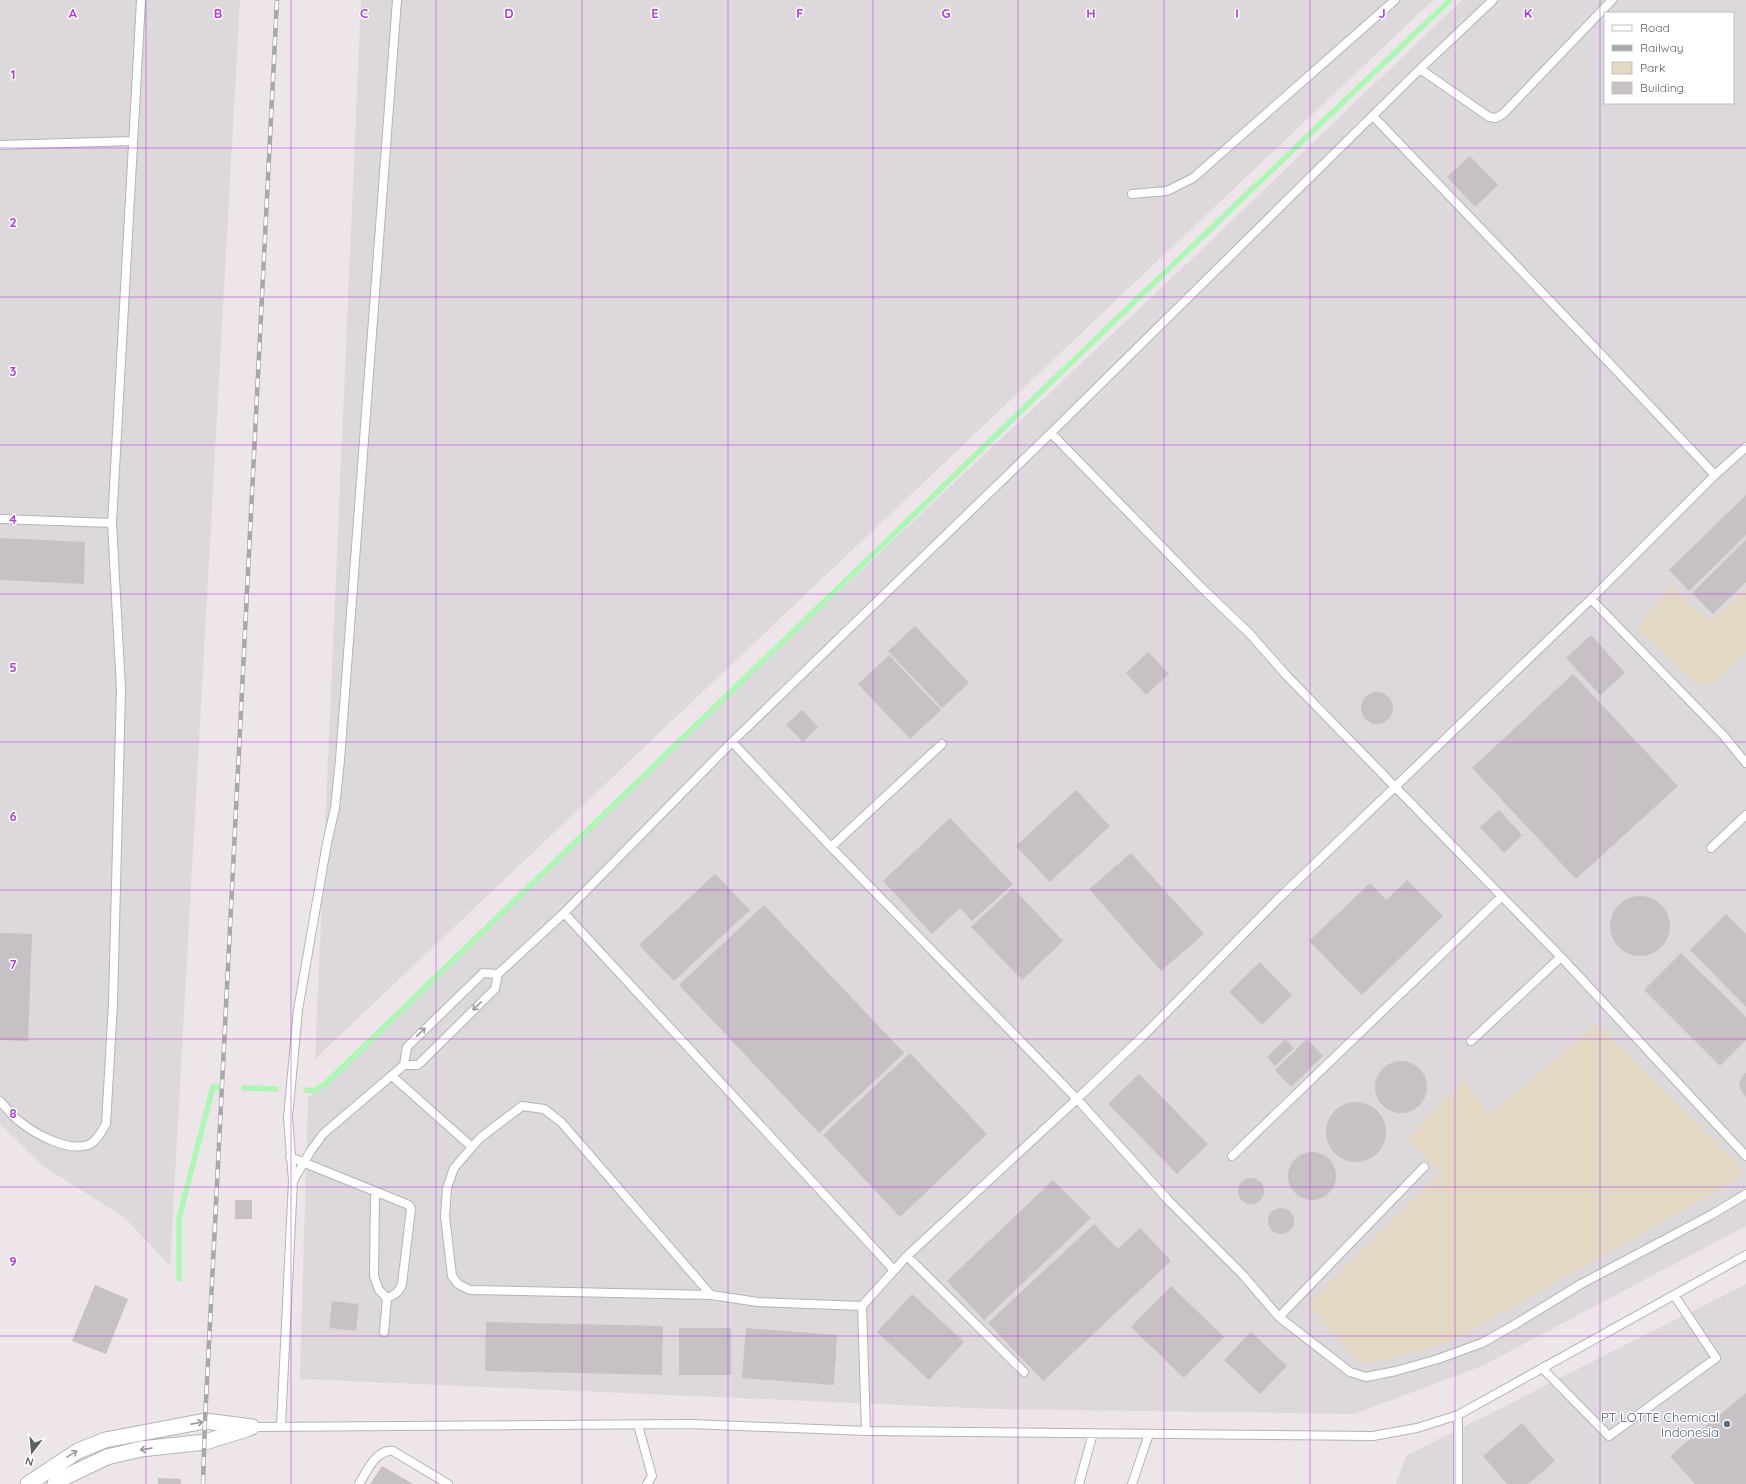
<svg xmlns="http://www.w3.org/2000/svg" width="1746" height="1484" font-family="Quicksand,sans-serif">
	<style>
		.industrial { fill: #ddd8db; fill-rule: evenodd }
		.green { fill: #e3d8c4 }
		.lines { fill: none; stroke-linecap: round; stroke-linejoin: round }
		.stream { stroke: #acf7b3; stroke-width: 5.5 }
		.building { fill: #c7c0c5 }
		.service-casing { stroke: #b1b6b2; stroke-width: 10 }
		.minor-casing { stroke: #b1b6b2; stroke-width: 17 }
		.service { stroke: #fff; stroke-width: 8 }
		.minor { stroke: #fff; stroke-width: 15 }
		.rail-casing { stroke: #a6a9a7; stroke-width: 4.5 }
		.rail { stroke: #fff; stroke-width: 3; stroke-dasharray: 9; stroke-linecap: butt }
		.oneway { stroke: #969a97 }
		.grid { fill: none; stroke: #af40d9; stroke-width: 1; stroke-opacity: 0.55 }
		.service-dot { fill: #5c6f8a; stroke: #fff; stroke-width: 1.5 }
		.labels { text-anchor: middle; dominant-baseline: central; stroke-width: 3; stroke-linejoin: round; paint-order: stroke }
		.service-label { font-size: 13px; fill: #4e5e75; stroke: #fff; text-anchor: end }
		.grid-label { font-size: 13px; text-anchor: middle; font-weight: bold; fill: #af40d9; stroke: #fff; stroke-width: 3; stroke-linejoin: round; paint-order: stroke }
	</style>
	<rect width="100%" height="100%" fill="#eee5ea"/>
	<path class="industrial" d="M0 0H240L170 1266 125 1218 43 1166 0 1124Z
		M361 0H1433L315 1059Z
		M1462 0H1746V1226L1482 1366 1354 1414 992 1409 300 1379 308 1098 716 707 1175 275ZM1605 13H1733V103H1605Z
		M1746 1284V1484H1396L1406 1456Z"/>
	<path class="green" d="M1671 585 1710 622 1746 589V652L1715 683 1704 686 1694 682 1637 629Z
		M1597 1023 1739 1164 1742 1177 1451 1342 1373 1363 1358 1362 1307 1304 1440 1173 1407 1138 1463 1080 1489 1115Z"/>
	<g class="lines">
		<path class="stream" d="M244 1088 276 1089
			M306 1090 314 1091 326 1083 1110 325 1450 0
			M179 1279V1218L213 1087H219"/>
	</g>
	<path class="building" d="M1470 156 1498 185 1475 207 1447 177Z
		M1746 495V535L1689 591 1669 570Z
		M0 538 85 542 84 584 0 580Z
		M1746 540V582L1713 614 1692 593Z
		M915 626 969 683 942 708 888 651Z
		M1591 635 1625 673 1600 695 1566 658Z
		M1148 652 1169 674 1146 695 1126 673Z
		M889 655 941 710 910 739 858 684Z
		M1573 674 1678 786 1576 879 1472 768Z
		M1361 708a16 16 0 1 1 32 0a16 16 0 1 1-32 0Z
		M802 710 818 727 803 742 786 725Z
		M1076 790 1110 826 1050 882 1016 846Z
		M1499 810 1522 835 1504 853 1480 827Z
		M950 818 1013 884 972 921 960 908 932 934 883 881Z
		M1131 853 1204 934 1161 971 1089 889Z
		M715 874 750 910 674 981 639 945Z
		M1407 880 1443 916 1362 995 1309 941 1370 883 1386 900Z
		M1013 888 1063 941 1022 980 971 927Z
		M1610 926a30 30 0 1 1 60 0a30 30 0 1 1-60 0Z
		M764 905 904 1053 819 1133 679 985Z
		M1726 914 1746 934V1007L1690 950Z
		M0 933 32 934 28 1041 0 1040Z
		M1681 953 1746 1017V1040L1720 1066 1644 990Z
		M1260 962 1292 995 1262 1025 1229 992Z
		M1285 1039 1294 1048 1275 1066 1267 1057Z
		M1307 1039 1323 1056 1291 1087 1275 1070Z
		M910 1053 987 1134 900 1217 823 1135Z
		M1375 1087a26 26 0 1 1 52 0a26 26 0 1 1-52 0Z
		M1746 1072V1097L1741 1090 1739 1084 1741 1078Z
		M1139 1074 1208 1144 1177 1174 1108 1104Z
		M1326 1132a30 30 0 1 1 60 0a30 30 0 1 1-60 0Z
		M1288 1176a24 24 0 1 1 48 0a24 24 0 1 1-48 0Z
		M1238 1191a13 13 0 1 1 26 0a13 13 0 1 1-26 0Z
		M1053 1180 1091 1218 984 1320 947 1281Z
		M235 1200H252V1219H235Z
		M1268 1221a13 13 0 1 1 26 0a13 13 0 1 1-26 0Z
		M1094 1224 1118 1249 1140 1228 1171 1261 1043 1381 988 1323Z
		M95 1285 128 1299 106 1354 72 1341Z
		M1171 1286 1224 1337 1184 1378 1131 1327Z
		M912 1294 964 1342 929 1380 877 1332Z
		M332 1301 359 1304 356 1331 329 1328Z
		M486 1322 663 1326 662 1375 485 1371Z
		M679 1328H731V1375H679Z
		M746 1328 837 1335 834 1385 742 1378Z
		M1251 1332 1287 1366 1260 1394 1224 1360Z
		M1746 1393V1484H1695L1670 1456Z
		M1522 1423 1555 1461 1528 1484H1507L1483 1456Z
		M382 1466 413 1484H370Z
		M158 1478 181 1479V1484H158Z"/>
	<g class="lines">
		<g class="service-casing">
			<path id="service" d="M1420 69 1489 117 1496 118 1503 114 1612 0
				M1373 116 1598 351 1715 475
				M0 145 133 141
				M1132 194 1167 191 1193 178 1395 0
				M1051 433 1202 588 1249 633 1287 676 1561 957 1746 1156
				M1746 447 1715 475 1591 599 1277 900 1143 1036 1077 1099 1169 1201 1242 1274 1279 1317 1350 1372 1366 1377 1396 1371 1438 1359 1482 1343 1514 1325 1581 1284 1711 1215 1746 1194
				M0 519 112 523
				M1591 599 1724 736 1746 763
				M831 847 942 744
				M1711 848 1746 815
				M564 913 893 1269
				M1471 1041 1561 957
				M404 1065 407 1047 483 973 498 974
				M392 1076 472 1147
				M0 1101C6 1107 12 1116 19 1121 35 1134 67 1152 88 1145 96 1142 102 1131 106 1124L113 1004 121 689 112 523 141 0
				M1232 1156 1501 897
				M290 1157 409 1205 411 1209 402 1284C399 1292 395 1295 387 1298
				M293 1181 288 1117 298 1010 327 843 335 808 340 760 397 0
				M375 1192 374 1276 379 1290 387 1298
				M907 1256 1024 1372
				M711 1295 561 1122 544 1109 522 1106 480 1138 454 1168 447 1188 445 1216 452 1276 458 1284 470 1290 711 1295 758 1302 862 1306 907 1256 1077 1099 831 847 732 742
				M862 1306 866 1431
				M1279 1317 1424 1167
				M384 1332 387 1298
				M1542 1368 1609 1436 1716 1358 1674 1295
				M1458 1415V1484
				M638 1425 652 1476 647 1484
				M281 1426 293 1181 310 1152 323 1134 404 1065H418L495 989 498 974 564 913 732 742 1051 433 1420 69 1493 0
				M252 1427 690 1424 866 1431 1373 1436 1417 1428 1458 1415 1746 1255
				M359 1484C367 1471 376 1449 393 1451L448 1484
				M1079 1484 1093 1433
				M1132 1484 1149 1434"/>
		</g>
		<g class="minor-casing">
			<path id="minor" d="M28 1484 78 1451 105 1440 205 1421 252 1427
				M55 1484 65 1477 107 1457 141 1449 205 1442 247 1429"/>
		</g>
		<use href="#service" class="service"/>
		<use href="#minor" class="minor"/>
		<g class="rail-casing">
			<path id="rail" d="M203 1484 205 1421 277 0"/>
		</g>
		<use href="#rail" class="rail"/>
	</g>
	<defs><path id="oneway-shaft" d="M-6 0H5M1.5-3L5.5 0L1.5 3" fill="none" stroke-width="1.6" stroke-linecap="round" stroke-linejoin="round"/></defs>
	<g class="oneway">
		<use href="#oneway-shaft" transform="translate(477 1006) rotate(135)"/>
		<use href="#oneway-shaft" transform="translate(421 1032) rotate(-44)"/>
		<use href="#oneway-shaft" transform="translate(197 1423) rotate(-11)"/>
		<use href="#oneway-shaft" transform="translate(146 1449) rotate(172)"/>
		<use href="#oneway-shaft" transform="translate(72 1454) rotate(-31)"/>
	</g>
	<path class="grid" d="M146 0V1484M291 0V1484M436 0V1484M582 0V1484M728 0V1484M873 0V1484M1018 0V1484M1164 0V1484M1310 0V1484M1455 0V1484M1600 0V1484M0 148H1746M0 297H1746M0 445H1746M0 594H1746M0 742H1746M0 890H1746M0 1039H1746M0 1187H1746M0 1336H1746"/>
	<circle class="service-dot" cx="1727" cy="1424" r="4"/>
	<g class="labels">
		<g class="service-label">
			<text x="1719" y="1417">PT LOTTE Chemical<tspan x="1719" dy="15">Indonesia</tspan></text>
		</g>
	</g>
	<g class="grid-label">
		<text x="73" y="18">A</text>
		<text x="218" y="18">B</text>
		<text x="364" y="18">C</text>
		<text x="509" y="18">D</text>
		<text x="655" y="18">E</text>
		<text x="800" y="18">F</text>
		<text x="946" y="18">G</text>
		<text x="1091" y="18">H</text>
		<text x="1237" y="18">I</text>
		<text x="1382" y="18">J</text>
		<text x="1528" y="18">K</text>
		<text x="13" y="79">1</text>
		<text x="13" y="227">2</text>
		<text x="13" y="376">3</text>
		<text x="13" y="524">4</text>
		<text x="13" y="672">5</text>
		<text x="13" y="821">6</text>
		<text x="13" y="969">7</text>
		<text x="13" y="1118">8</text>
		<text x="13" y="1266">9</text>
	</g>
	<rect x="1604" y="12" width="130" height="92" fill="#ffffff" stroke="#bec1bf"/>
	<rect x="1612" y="25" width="20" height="6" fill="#ffffff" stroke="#bec1bf"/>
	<text x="1640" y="32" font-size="12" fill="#5d645f">Road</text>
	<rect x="1612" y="45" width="20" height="6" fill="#a6a9a7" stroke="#bec1bf"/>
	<text x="1640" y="52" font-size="12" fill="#5d645f">Railway</text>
	<rect x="1612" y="62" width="20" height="12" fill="#e3d8c4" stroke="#bec1bf"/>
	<text x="1640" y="72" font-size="12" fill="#5d645f">Park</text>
	<rect x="1612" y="82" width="20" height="12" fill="#c7c0c5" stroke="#bec1bf"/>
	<text x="1640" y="92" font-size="12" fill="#5d645f">Building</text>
	<g transform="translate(32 1452) rotate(196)" stroke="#ffffff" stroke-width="3" paint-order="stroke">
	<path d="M0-3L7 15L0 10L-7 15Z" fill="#5d645f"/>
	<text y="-6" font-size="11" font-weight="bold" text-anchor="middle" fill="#5d645f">N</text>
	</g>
</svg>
